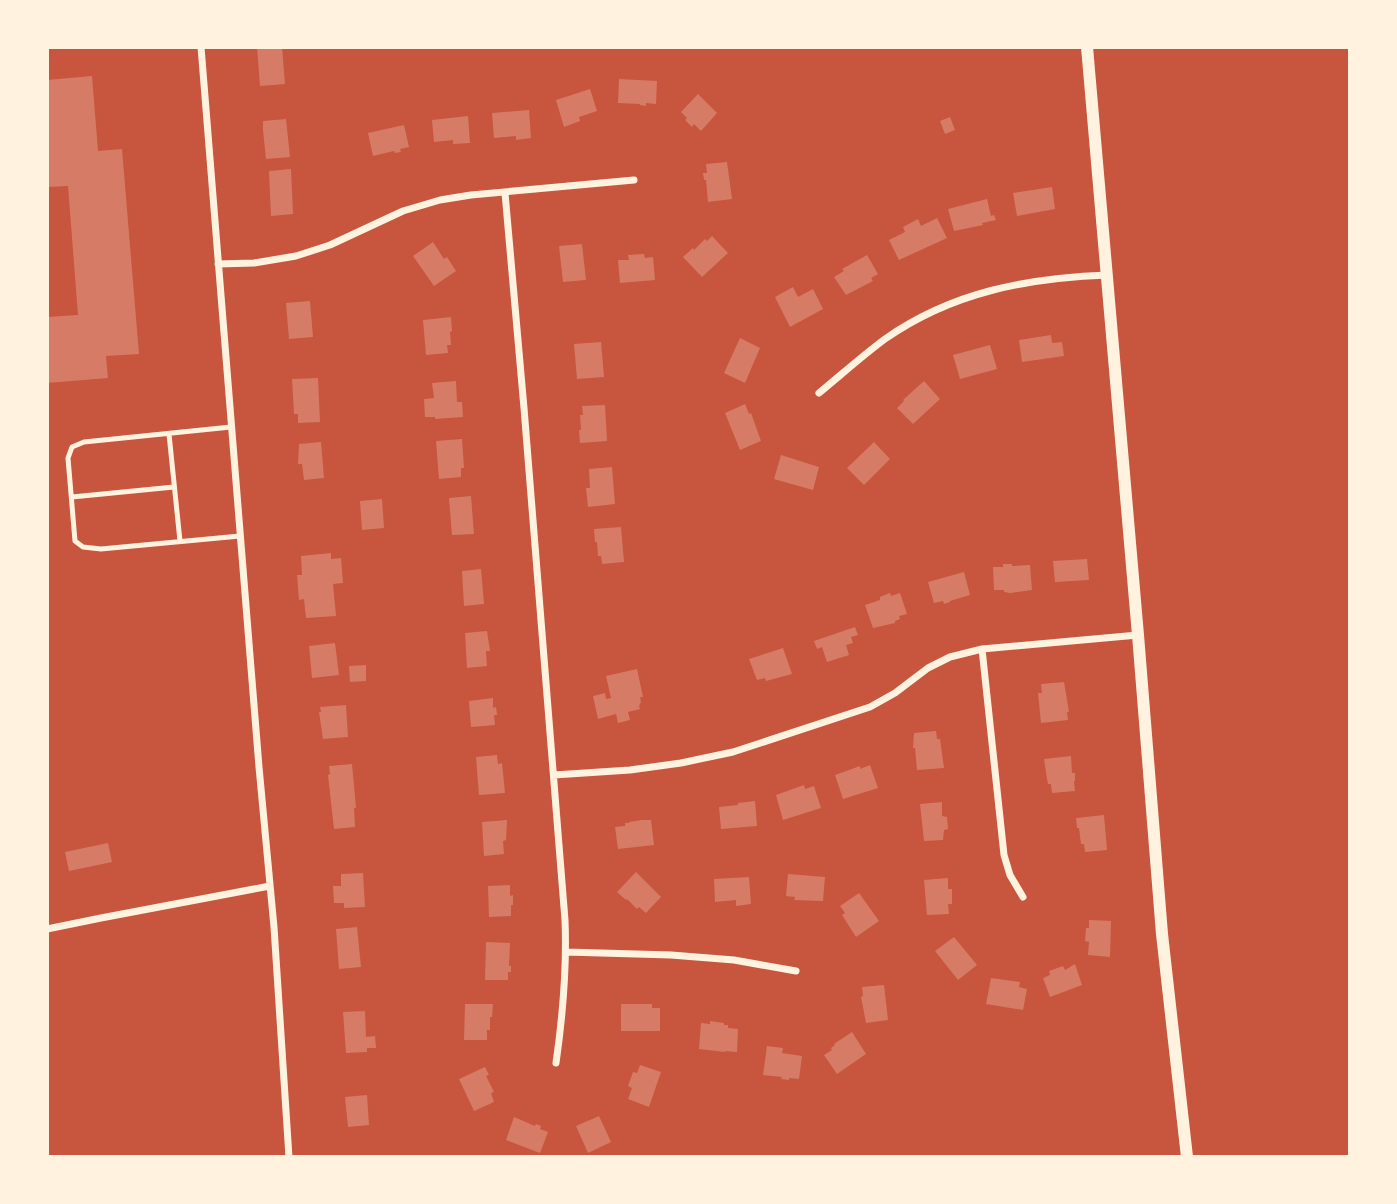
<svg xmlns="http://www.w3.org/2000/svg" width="1397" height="1204" font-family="'Public Sans',sans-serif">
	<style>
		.building { fill: #d67c66 }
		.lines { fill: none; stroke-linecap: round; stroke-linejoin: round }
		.service { stroke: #fff3e0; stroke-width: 5 }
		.minor { stroke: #fff3e0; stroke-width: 7 }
		.tertiary { stroke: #fff3e0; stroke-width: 12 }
	</style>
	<rect width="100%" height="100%" fill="#c8553d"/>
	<path class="building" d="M257 47H282L285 84 260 86Z
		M92 76 98 151 122 149 139 354 106 356 108 378 47 383V317L78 315 68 186 47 187V80Z
		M619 79 657 81 656 104 646 103V106L640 105V104L618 103Z
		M590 89 597 111 579 117 580 121 564 127 556 100Z
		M698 94 717 113 701 131 694 124 692 127 685 120 687 118 681 112Z
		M529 110 531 138 516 140V136L494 138 492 113Z
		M468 116 470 143 453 144V140L434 142 432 120Z
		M950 117 955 130 945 134 940 121Z
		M286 119 290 157 266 159 263 130V121Z
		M404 125 409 147 400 149 401 152 395 153 394 151 373 156 368 133Z
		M727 162 732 199 708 202 706 180H704L703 173H707L706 164Z
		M291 169 293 214 271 216 269 171Z
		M1052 187 1055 209 1017 216 1013 193Z
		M987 199 991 216 994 215 996 220 982 223 983 225 954 231 948 209Z
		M937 218 947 238 899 260 889 240 905 232 903 227 918 219 921 226Z
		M712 236 728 253 702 277 683 257 693 248 694 250 705 239 707 241Z
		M433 242 444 259 447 257 456 271 434 286 413 256Z
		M582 244 586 280 563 282 559 246Z
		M644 254 645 258 653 257 655 280 620 283 618 260H629L628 255Z
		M867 255 878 274 871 278 873 281 846 295 834 277 844 271 842 269Z
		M793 287 798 297 813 289 823 309 790 327 775 297Z
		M310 301 313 337 289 339 286 303Z
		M451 317 452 331 450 332 451 345H447L448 353 426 355 423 320Z
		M1051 335 1052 343 1062 342 1064 356 1022 362 1019 340Z
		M740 338 760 348 745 383 724 373Z
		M601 342 604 377 577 379 574 344Z
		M990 345 997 369 960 379 953 355Z
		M318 378 320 422 298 423V414H294L292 379Z
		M456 381 457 402H462L463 417 435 419V417H425L424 399 434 398 432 383Z
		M924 381 940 399 913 424 897 408 904 401 903 400Z
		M745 404 749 414 751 413 761 441 740 450 725 413Z
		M605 405 607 441 580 443 579 430H581L580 415H583L582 406Z
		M462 439 464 468H461V477L439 479 436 441Z
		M321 442 324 478 304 480 302 464H298L299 444Z
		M874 442 890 459 864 485 847 468Z
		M781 455 819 467 813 490 774 479Z
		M612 467 615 504 588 507 586 488H590L589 469Z
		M471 496 474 534 452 535 449 498Z
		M382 499 384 528 362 530 360 501Z
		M621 527 624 562 602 564 601 556H598L597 542H595L594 529Z
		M331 553V559L341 558 343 583 333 584 336 616 306 618 304 599 299 600 297 575H302L301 556Z
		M1087 559 1089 580 1055 582 1053 561Z
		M1003 564H1012V566L1030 565 1032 590 1010 593 1004 592V590H994L993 567H1003Z
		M481 569 484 604 464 606 462 571Z
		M964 572 970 595 950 601V602L944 604 943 601 934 603 928 582Z
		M890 593 891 596 900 593 907 614 899 616 900 619 895 621V623L873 628 865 605 880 600V597Z
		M855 627 858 635 851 637 853 643 846 645 849 655 827 662 822 647 817 649 814 641Z
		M487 631 490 651H486L487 666 467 668 465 633Z
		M335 643 339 675 312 678 309 646Z
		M783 648 792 674 766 681 765 678 757 680 749 659Z
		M366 665V681L350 682 349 666Z
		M637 669 643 697H640L641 702 639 706 640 709 628 712 630 720 618 723 616 714 598 719 593 696 605 693 606 699 611 698 606 676Z
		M1064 682 1069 712H1067L1068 720 1041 723 1038 693H1042L1041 684Z
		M493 698V708L496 707 497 715H494L495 725 471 727 469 701Z
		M346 705 348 737 323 739 319 712H321L320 707Z
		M936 731 937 739H940L944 768 917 770 915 748H913L914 733Z
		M497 755 498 764 502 763 505 793 479 795 476 757Z
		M1071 756 1072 773H1075V781H1074L1075 791 1052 793 1051 784H1048L1047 779 1044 759Z
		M352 764 356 808H354L355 827 334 829 328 775 330 774 329 766Z
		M870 765 878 788 843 799 835 775 860 766V769Z
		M804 785 805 789 814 786 821 808 783 820 776 795Z
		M755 801 757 826 721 829 719 807 738 805V803Z
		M942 802V816L947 817 948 829 944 830 943 840 924 841 920 804Z
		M1104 815 1107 850 1085 852 1084 844H1081L1079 828H1077L1076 818Z
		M507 820 506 840 503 841 504 854 484 856 482 822Z
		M642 820H651L654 845 618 849 615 827 625 826V823H629V822Z
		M108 843 112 862 69 871 65 852Z
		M636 872 661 897 646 913 639 907 637 909 627 899 626 900 617 892Z
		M363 873 365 907 344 908V903H334L333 886H341V874Z
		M788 874 825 877 823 901 794 900 795 897 786 896Z
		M749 877 751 904 736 906V900L715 902 714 879Z
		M948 878V889H952V904H948L949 914 927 915 924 880Z
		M510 885V896L513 895V905H511V916L489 917 488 886Z
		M859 893 879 921 856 937 842 915 845 913 840 906Z
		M1089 920 1111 921 1110 957 1088 955 1089 942 1085 941 1086 928H1089Z
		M357 927 361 967 339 969 336 929Z
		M954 937 977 965 958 980 935 951Z
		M486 942 510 943 509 966H511V972H508V980H485Z
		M1075 964 1082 985 1050 997 1043 978 1050 975 1049 971 1063 966 1065 970Z
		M991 978 1020 982 1019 987 1027 989 1023 1010 986 1004Z
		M884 985 888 1020 866 1023 861 997 863 996 862 987Z
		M465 1004H493L492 1017H490V1030H487V1040H464Z
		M621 1004H652V1008H660V1031H621Z
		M365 1011 366 1037 375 1036 376 1048H367V1052L346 1053 343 1012Z
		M710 1021 724 1023V1025H728V1028L738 1029 737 1052 725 1051V1052L699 1049 701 1023 710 1024Z
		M852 1032 866 1054 837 1074 824 1055 832 1050 831 1048 835 1045 834 1044Z
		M767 1046 783 1048 782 1053 802 1056 799 1079 789 1078V1080L781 1079 782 1077 763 1075Z
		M640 1065 661 1072 649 1107 628 1099 632 1088 628 1086 633 1072 637 1073Z
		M485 1067 489 1075 486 1076 494 1092 491 1093 494 1102 474 1111 459 1079Z
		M367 1095 369 1125 348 1127 345 1097Z
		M599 1116 611 1142 588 1153 576 1126Z
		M514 1117 535 1126 536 1124 541 1126 540 1129 548 1132 540 1153 506 1140Z"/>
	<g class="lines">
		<path class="service" d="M231 427 84 442 72 447 68 458 75 541 83 547 101 549 240 536
			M169 434 180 541
			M72 497 174 487"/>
		<path class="minor" d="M201 47 259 767 274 927 289 1157
			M505 193 524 408 565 920C567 969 563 1014 556 1063
			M218 264 254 263 296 256 330 245 403 211 440 200 471 195 634 180
			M819 393C841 375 862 356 885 339 952 292 1027 278 1108 275
			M982 649 1004 855 1010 875 1023 897
			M554 775 630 770 681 763 733 752 870 707 895 693 928 668 950 657 982 649 1138 635
			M47 929 101 918 270 886
			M566 952 671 955 734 960 796 971"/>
		<path class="tertiary" d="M1087 47 1138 635 1162 934 1187 1157"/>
	</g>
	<rect width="1397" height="1204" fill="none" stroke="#fff3e0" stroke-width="98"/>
</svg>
